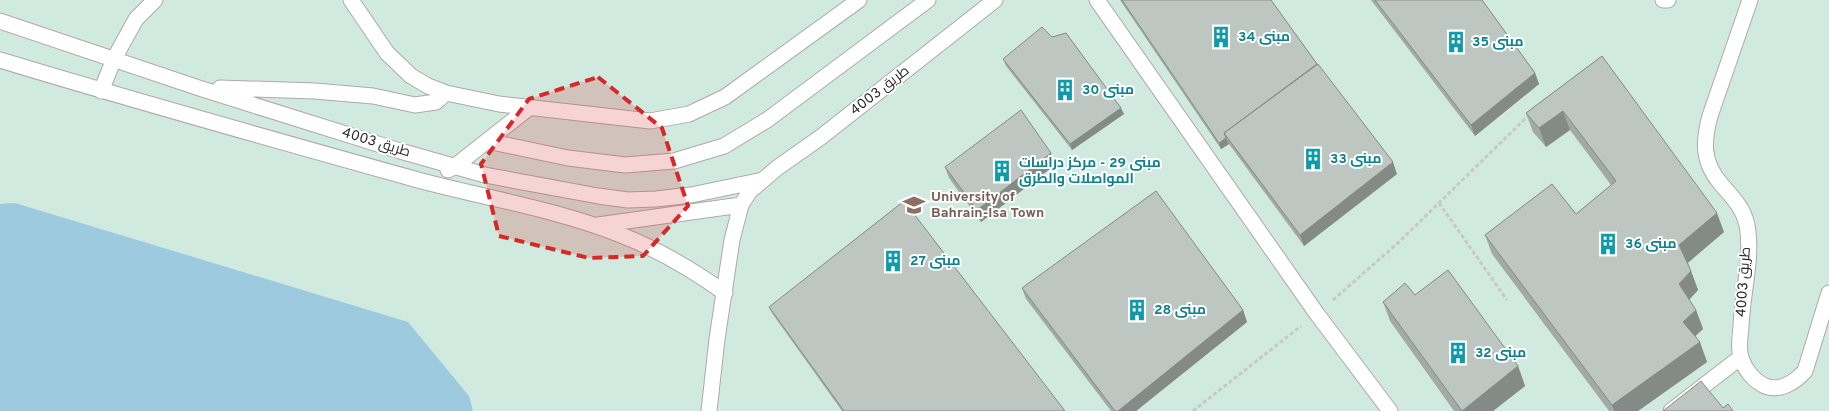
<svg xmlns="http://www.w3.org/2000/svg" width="1829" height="411" font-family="Overpass,Cairo,sans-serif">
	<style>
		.education { fill: #d0eadf }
		.pitch { fill: #9ecae0 }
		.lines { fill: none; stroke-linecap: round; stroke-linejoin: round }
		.lane-casing { stroke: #b1a8aa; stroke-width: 17 }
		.path { stroke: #c8c8c8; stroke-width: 3; stroke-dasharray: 4 2.5; stroke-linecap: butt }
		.lane { stroke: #fff; stroke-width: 15 }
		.wall { fill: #a3aaa6 }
		.shaded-wall { fill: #848b87 }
		.building { fill: #bdc6c1; stroke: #848b87 }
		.marked { fill: #d62828; fill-opacity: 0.2; stroke: #d62828; stroke-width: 4; stroke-dasharray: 10 6; stroke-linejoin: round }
		.labels { text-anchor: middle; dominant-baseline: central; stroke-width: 4; stroke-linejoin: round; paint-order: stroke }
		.culture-label { font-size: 14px; font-weight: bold; fill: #0d838f; stroke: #fff; text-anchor: start }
		.street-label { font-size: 14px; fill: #2a2a2a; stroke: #fff }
		.education-label { font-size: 14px; font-weight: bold; fill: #785e54; stroke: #fff; text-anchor: start }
	</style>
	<rect width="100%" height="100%" fill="#deeae4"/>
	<path class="education" d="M0 0H1829V411H0Z"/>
	<path class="pitch" d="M15 203 408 322 469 396 473 411H0V204Z"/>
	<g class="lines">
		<g class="lane-casing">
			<path id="lane" d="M351 0 387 53 411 76 428 86 446 93 499 104 650 121 689 114 725 97 859 0
				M1097 0 1317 314 1390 411
				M1663 0H1668
				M1750 0 1710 116C1703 142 1702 162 1721 184 1732 197 1743 207 1747 225 1753 258 1742 294 1741 327 1740 337 1738 349 1741 358 1745 370 1754 381 1765 386 1780 392 1795 382 1805 371L1829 293
				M0 21 199 88 400 151 485 175 598 196 628 200 656 199 691 195 763 180
				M0 60C138 102 278 141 418 180 485 198 556 209 621 235 659 250 693 270 725 293
				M220 88 315 91 373 96 415 105 436 102 446 93
				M101 91 114 59 136 19 155 0
				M487 141 568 158 625 165 674 161 724 146 767 120 928 0
				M448 170 454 167 530 107
				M598 225 741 205
				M709 411 717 339 732 240 741 205 750 191 777 168 821 137 995 0
				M1671 411 1741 357"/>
		</g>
		<path class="path" d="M1439 203 1507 300
			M1333 300 1399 242 1530 114
			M1193 411 1301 326"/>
		<use href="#lane" class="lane"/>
	</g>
	<path class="wall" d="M1120 0H1271L1397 174 1304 246 1229 144 1221 149Z
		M1371 0H1482L1535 73 1539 84 1475 136Z
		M1602 56 1724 232 1688 263 1698 290 1689 300 1696 310 1703 329 1695 336 1707 362 1638 411H1609L1492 254 1485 235 1576 214 1611 185 1570 130 1546 147 1533 132 1526 113Z
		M1003 59 1124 114 1072 150 1006 66Z
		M1055 165 981 222 949 178 945 167Z
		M1022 288 1243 310 1247 322 1136 411H1111L1026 299Z
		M1415 295 1518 366 1525 386 1493 411H1454L1390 321 1383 302Z
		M769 307 1065 411H842L772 313Z"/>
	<path class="shaded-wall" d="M1535 73 1539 84 1475 136 1471 125Z
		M1121 108 1124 114 1072 150 1070 144Z
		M1563 111 1570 130 1546 147 1539 128Z
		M1226 138 1229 144 1221 149 1219 143Z
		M1051 153 1055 165 981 222 977 210Z
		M1393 162 1397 174 1304 246 1300 235Z
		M1717 213 1724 232 1686 264 1679 245Z
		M1691 271 1698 290 1686 303 1679 284Z
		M1243 310 1247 322 1136 411H1118Z
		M1696 310 1703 329 1690 341 1683 322Z
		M1700 342 1707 362 1638 411H1614L1612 405Z
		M1518 366 1525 386 1493 411H1462Z"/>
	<path class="building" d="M1122 0H1271L1317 64 1224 133 1226 138 1219 143Z
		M1375 0H1482L1535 73 1471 125Z
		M1042 27 1052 37 1066 33 1121 108 1070 144 1003 59Z
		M1602 56 1717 213 1679 245 1691 271 1679 284 1696 310 1683 322 1700 342 1612 405 1485 235 1552 184 1576 214 1616 181 1563 111 1539 128 1526 113Z
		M1318 64 1393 162 1300 235 1224 133Z
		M1021 110 1051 153 977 210 945 167Z
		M1156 191 1243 310 1118 411H1115L1022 288Z
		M904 201 1065 411H844L769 307Z
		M1448 270 1518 366 1462 411 1383 302 1405 283 1415 295Z
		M1701 381 1723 408 1728 404 1733 411H1663Z"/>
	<path class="marked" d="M598 77 662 128 688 206 643 256 589 258 499 236 481 164 529 99Z"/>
	<defs>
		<g id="building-bare" transform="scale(1.725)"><path d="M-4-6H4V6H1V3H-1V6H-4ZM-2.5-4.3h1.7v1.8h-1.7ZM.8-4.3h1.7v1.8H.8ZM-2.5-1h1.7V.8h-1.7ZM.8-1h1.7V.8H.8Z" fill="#0f9aa8" stroke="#fff" stroke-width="2.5" paint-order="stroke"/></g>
		<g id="school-bare" transform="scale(1.725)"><path d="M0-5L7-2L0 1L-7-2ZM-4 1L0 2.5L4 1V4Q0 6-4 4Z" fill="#8d6e63" stroke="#fff" stroke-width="2.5" paint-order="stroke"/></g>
	</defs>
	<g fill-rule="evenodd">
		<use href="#building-bare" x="1221" y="37"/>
		<use href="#building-bare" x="1456" y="42"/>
		<use href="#building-bare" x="1065" y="90"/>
		<use href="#building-bare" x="1313" y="159"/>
		<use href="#building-bare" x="1002" y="171"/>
		<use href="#school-bare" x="914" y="205"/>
		<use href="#building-bare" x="1608" y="244"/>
		<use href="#building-bare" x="893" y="261"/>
		<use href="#building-bare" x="1137" y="310"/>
		<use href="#building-bare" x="1458" y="353"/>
	</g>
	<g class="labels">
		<g class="culture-label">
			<text x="1238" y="37">مبنى 34</text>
			<text x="1472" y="42">مبنى 35</text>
			<text x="1082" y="90">مبنى 30</text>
			<text x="1330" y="159">مبنى 33</text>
			<text x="1019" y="163">مبنى 29 - مركز دراسات<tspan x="1019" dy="16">المواصلات والطرق</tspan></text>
			<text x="1625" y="244">مبنى 36</text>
			<text x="910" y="261">مبنى 27</text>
			<text x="1154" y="310">مبنى 28</text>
			<text x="1475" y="353">مبنى 32</text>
		</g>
		<g class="street-label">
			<text transform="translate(880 91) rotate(-38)">طريق 4003</text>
			<text transform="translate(376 143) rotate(17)">طريق 4003</text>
			<text transform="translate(1744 282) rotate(-86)">طريق 4003</text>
		</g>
		<g class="education-label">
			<text x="931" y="197">University of<tspan x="931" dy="16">Bahrain-Isa Town</tspan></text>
		</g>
	</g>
</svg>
